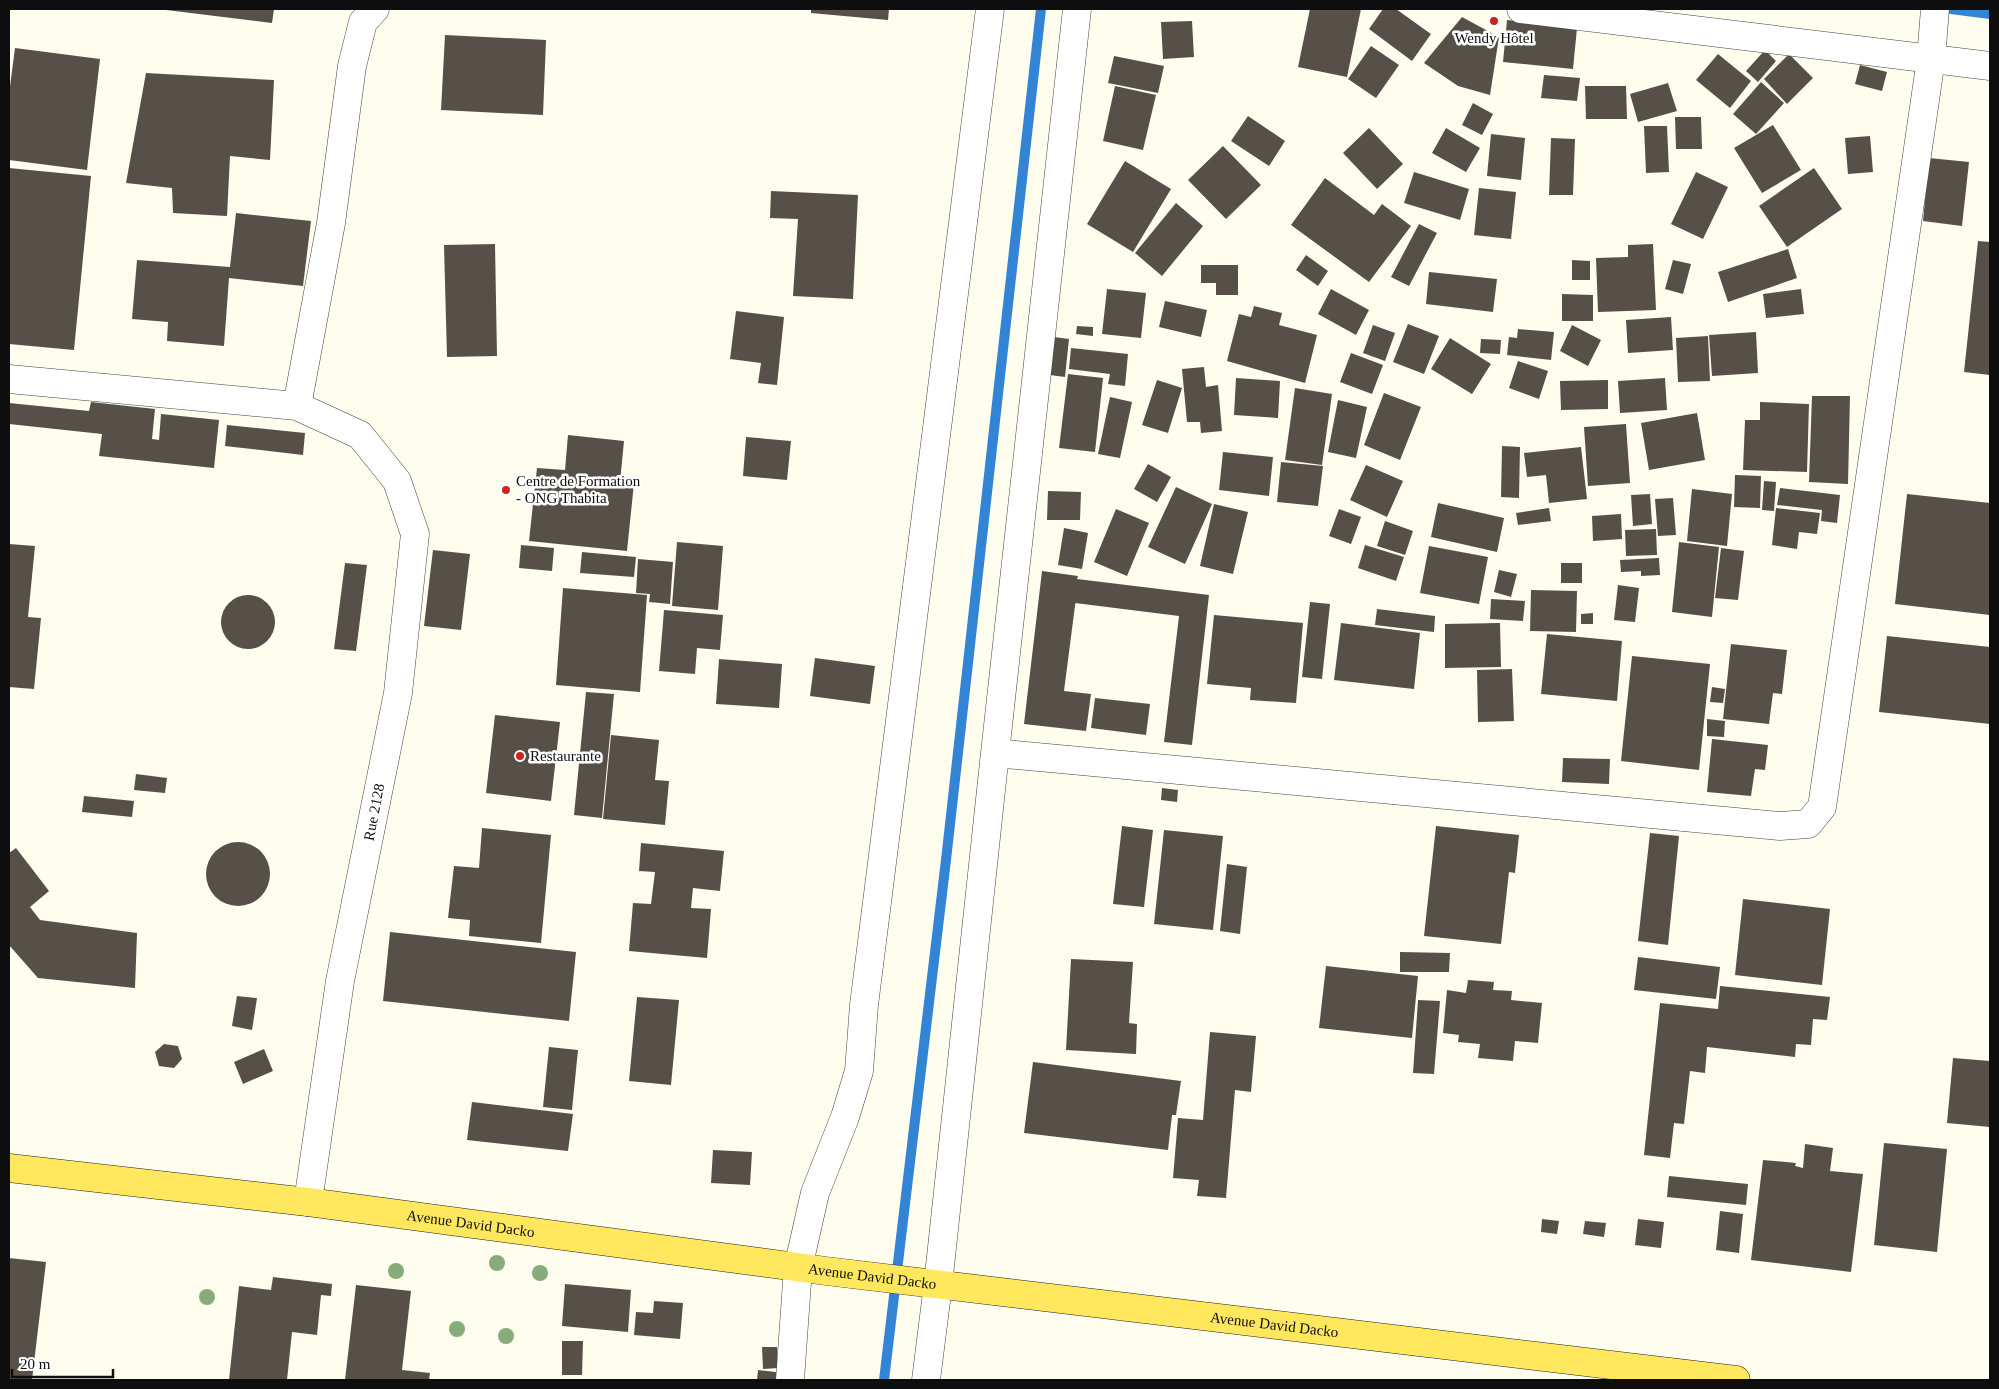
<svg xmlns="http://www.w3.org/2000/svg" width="1999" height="1389" font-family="'Times New Roman',serif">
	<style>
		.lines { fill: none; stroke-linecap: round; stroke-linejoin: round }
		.stream { stroke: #3384d4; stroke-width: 10 }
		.building { fill: #575049 }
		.minor-casing { stroke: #414141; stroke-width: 29 }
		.primary-casing { stroke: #1f1f1f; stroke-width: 29 }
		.minor { stroke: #fff; stroke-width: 28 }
		.primary { stroke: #ffe85e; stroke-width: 28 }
		.tree { fill: #86ac79 }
		.poi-dot { fill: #c5271e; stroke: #fff; stroke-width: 2 }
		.labels { text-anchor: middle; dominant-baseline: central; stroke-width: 5; stroke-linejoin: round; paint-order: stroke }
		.poi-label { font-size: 15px; fill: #0e0e0e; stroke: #fff; text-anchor: start }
		.street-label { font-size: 15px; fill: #0e0e0e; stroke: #fff }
	</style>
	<rect width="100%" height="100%" fill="#fffdee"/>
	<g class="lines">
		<path class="stream" d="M1951 9 1990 14
			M884 1380 946 860 1041 9"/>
	</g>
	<path class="building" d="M158 9H274L272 23Z
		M811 9H889L888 20 811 13Z
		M1310 9H1361L1347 77 1298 67Z
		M1383 9H1396L1431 34 1412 61 1369 29Z
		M1462 17 1499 37 1490 95 1458 86 1424 63Z
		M1507 20 1577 28 1573 69 1503 62Z
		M1192 21 1194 57 1163 59 1161 22Z
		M445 35 546 40 543 115 441 110Z
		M1371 46 1399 65 1376 98 1348 79Z
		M15 48 100 59 87 170 9 160V94Z
		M1765 50 1776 61 1758 82 1746 71Z
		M1718 54 1751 81 1730 108 1696 80Z
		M1789 54 1813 78 1787 104 1764 79Z
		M1114 56 1164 66 1158 93 1108 83Z
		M1860 65 1887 72 1882 91 1855 84Z
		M146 73 274 80 270 160 230 156 227 216 173 213 172 188 126 183Z
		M1544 75 1580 78 1577 101 1541 98Z
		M1761 82 1784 103 1756 134 1733 114Z
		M1668 83 1677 111 1638 122 1630 94Z
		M1115 86 1156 95 1143 150 1103 141Z
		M1585 86H1626L1627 119H1586Z
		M1473 103 1493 114 1482 135 1462 125Z
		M1248 116 1285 141 1269 166 1231 141Z
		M1675 117H1701L1702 149H1676Z
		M1773 125 1801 170 1762 193 1734 148Z
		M1644 126H1667L1669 172 1646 173Z
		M1369 128 1403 164 1377 189 1343 153Z
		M1446 128 1480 148 1466 172 1432 153Z
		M1491 134 1525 138 1521 180 1487 176Z
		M1870 136 1873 172 1848 174 1845 138Z
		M1551 138 1575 139 1573 195H1549Z
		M1223 146 1261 185 1226 219 1188 180Z
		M1929 158 1969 162 1962 226 1923 221Z
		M1125 161 1171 189 1133 252 1087 224Z
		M9 168 91 176 74 350 9 344Z
		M1814 168 1842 209 1787 247 1759 206Z
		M1414 172 1469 189 1460 220 1404 203Z
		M1696 172 1728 187 1703 239 1671 224Z
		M1325 178 1374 215 1382 204 1411 226 1369 282 1291 225Z
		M1479 188 1516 192 1511 239 1474 235Z
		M771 191 858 195 853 299 793 296 798 219 770 218Z
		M1176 203 1203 226 1162 276 1135 253Z
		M236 213 311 221 303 286 229 278 224 346 167 341 168 322 132 319 137 260 230 267Z
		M1419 224 1437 233 1409 286 1391 277Z
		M1978 241 1990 242V375L1964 372Z
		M495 244 497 356 447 357 444 245Z
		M1653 244 1656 310 1598 312 1596 258 1628 257V245Z
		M1788 249 1797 278 1728 302 1718 272Z
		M1306 255 1328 271 1318 286 1296 270Z
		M1572 260 1590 261V280H1572Z
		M1673 260 1691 264 1683 294 1665 289Z
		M1201 265H1238V295H1216V283H1201Z
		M1429 272 1497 279 1493 312 1426 304Z
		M1107 289 1146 293 1141 338 1102 334Z
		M1331 289 1369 310 1356 335 1318 314Z
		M1801 289 1804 314 1766 318 1763 294Z
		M1562 294 1593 295V321H1562Z
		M1165 301 1207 310 1201 337 1159 327Z
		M1254 306 1282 313 1279 325 1317 335 1305 383 1227 361 1239 314 1251 317Z
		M736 311 784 317 777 385 758 383 761 363 730 359Z
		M1671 317 1673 350 1628 353 1626 320Z
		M1408 324 1439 336 1424 374 1393 362Z
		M1373 325 1395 333 1385 361 1363 353Z
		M1572 325 1601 340 1588 366 1560 351Z
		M1077 326 1093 327V336L1076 334Z
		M1518 329 1554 332 1551 360 1507 355 1509 337 1517 338Z
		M1756 332 1758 373 1712 376 1709 335Z
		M1708 336 1710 381 1678 382 1676 338Z
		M1054 337 1069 339 1065 377 1050 375Z
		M1450 338 1491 364 1472 394 1431 369Z
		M1481 339 1501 340 1500 354 1480 353Z
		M1071 348 1128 354 1125 386 1108 384 1110 374 1069 369Z
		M1351 353 1383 365 1372 394 1340 382Z
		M1518 361 1548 371 1539 399 1509 388Z
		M1204 367 1206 387 1218 385 1222 431 1201 433 1200 422H1187L1182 369Z
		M1068 374 1103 378 1095 452 1059 448Z
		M1236 378 1280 381 1278 418 1234 415Z
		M1665 378 1667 410 1620 413 1618 381Z
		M1157 380 1182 388 1168 433 1142 425Z
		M1608 380V409L1561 410 1560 381Z
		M1295 388 1332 394 1322 465 1285 460Z
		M1384 393 1421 407 1400 460 1364 445Z
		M1812 396H1850L1848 484 1809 482Z
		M1110 397 1132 402 1120 458 1098 454Z
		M1338 400 1367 407 1356 458 1328 452Z
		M91 402 155 409 152 439 159 440 161 414 219 420 214 468 99 456 102 434 9 424V403L89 411Z
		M1760 402 1809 404 1807 472 1743 470 1745 420H1760Z
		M1697 413 1705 460 1649 470 1641 423Z
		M1626 424 1630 483 1588 486 1584 427Z
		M227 425 305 433 303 455 225 446Z
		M568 435 624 441 620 482 634 483 627 551 529 541 537 468 565 470Z
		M746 437 791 441 787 480 743 476Z
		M1502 446 1520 447 1519 498 1501 497Z
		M1581 447 1587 499 1549 503 1546 475 1527 477 1524 453Z
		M1223 452 1273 457 1269 496 1219 490Z
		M1281 462 1323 466 1318 506 1277 502Z
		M1148 464 1171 477 1157 502 1134 489Z
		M1366 465 1403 481 1387 517 1350 500Z
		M1735 475 1761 476 1760 508 1734 507Z
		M1764 481 1776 482 1774 511 1762 510Z
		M1176 487 1212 504 1185 564 1148 547Z
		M1780 488 1840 495 1837 523 1821 521 1822 510 1777 505Z
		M1692 489 1732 494 1727 546 1687 541Z
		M1048 491 1081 492 1080 520H1047Z
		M1650 494 1652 524 1633 526 1631 495Z
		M1907 494 1990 503V615L1895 604Z
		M1673 498 1676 535 1658 536 1655 499Z
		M1438 503 1504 518 1497 552 1431 537Z
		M1214 504 1248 512 1233 574 1200 566Z
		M1549 508 1551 521 1518 525 1516 513Z
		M1776 508 1820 513 1817 534 1799 532 1797 549 1772 545Z
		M1116 509 1149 523 1127 576 1094 562Z
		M1339 509 1361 517 1351 544 1329 536Z
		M1621 514 1622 539 1593 541 1592 516Z
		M1385 521 1413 531 1405 555 1377 546Z
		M1064 528 1088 533 1082 569 1058 565Z
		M1656 529 1657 555 1626 556 1625 530Z
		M677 542 723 546 718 610 672 606Z
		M1679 542 1719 547 1712 617 1672 612Z
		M9 544 35 546 28 617 41 618 34 689 9 687Z
		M521 545 554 548 552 571 519 568Z
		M1365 545 1404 557 1396 581 1358 568Z
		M1429 546 1488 557 1479 604 1420 593Z
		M1721 548 1744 551 1738 600 1715 598Z
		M433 550 470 554 461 630 424 626Z
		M582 552 636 557 634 577 580 573Z
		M1659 558 1660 575 1641 576V571L1621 572 1620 560Z
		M638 559 673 562 670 604 649 602 650 594 636 593Z
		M345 563 367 565 356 651 334 649Z
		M1561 563H1582V583H1561Z
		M1499 570 1517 574 1511 597 1494 592Z
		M1042 571 1078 576 1077 579 1209 595 1192 745 1164 742 1179 616 1075 603 1076 598 1064 691 1091 694 1086 731 1024 724Z
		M1618 585 1639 588 1635 622 1614 620Z
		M563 588 647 595 640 692 556 685Z
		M1531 590 1577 591 1576 632 1530 631Z
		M221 622a27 27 0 1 1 54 0a27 27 0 1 1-54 0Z
		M1491 599 1525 601 1523 621 1490 619Z
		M1310 602 1330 604 1322 679 1302 677Z
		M1377 609 1435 616 1434 632 1375 625Z
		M664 610 723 615 720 650 697 648 695 674 659 671Z
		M1593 613V624H1581V614Z
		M1214 615 1303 623 1296 703 1250 700 1251 688 1207 684Z
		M1341 623 1420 633 1414 689 1334 680Z
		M1500 623 1501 667 1445 668V624Z
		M1547 634 1622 641 1617 701 1541 694Z
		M1887 636 1990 647V724L1879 712Z
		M1731 644 1787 650 1782 694 1773 693 1769 724 1723 719Z
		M1632 656 1710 664 1699 770 1621 761Z
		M815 658 875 666 870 704 810 696Z
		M719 659 782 664 779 708 716 704Z
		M1512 669 1514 721 1478 722 1477 670Z
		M1712 687 1725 689 1723 703 1710 702Z
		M586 692 614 694 602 818 574 815Z
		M1095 698 1150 704 1146 735 1091 728Z
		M495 715 560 722 551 801 486 793Z
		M1707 719 1725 721 1724 737 1707 736Z
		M611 735 659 740 655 780 669 781 665 825 603 819Z
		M1712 739 1768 745 1765 770 1755 769 1751 796 1707 792Z
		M1563 758 1610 759 1609 784 1562 782Z
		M136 774 167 778 165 793 134 790Z
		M1162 788 1178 790 1177 802 1161 800Z
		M84 796 134 801 132 817 82 812Z
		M1122 826 1153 830 1144 907 1113 904Z
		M1436 826 1519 835 1515 873 1509 872 1501 944 1424 936Z
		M482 828 551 835 541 943 469 936 470 920 448 918 454 866 479 868Z
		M1164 830 1223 836 1213 930 1154 924Z
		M1650 833 1679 836 1668 945 1638 941Z
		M206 874a32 32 0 1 1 64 0a32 32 0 1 1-64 0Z
		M641 843 724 851 720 891 693 888 691 908 711 909 707 958 629 951 633 903 651 904 655 872 639 871Z
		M16 848 49 891 30 907 40 920 137 933 135 988 38 978 9 945V853Z
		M1227 864 1247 867 1240 934 1220 931Z
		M1743 899 1830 909 1822 985 1735 975Z
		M390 932 576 952 569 1021 383 1001Z
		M1400 952 1450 953 1449 972H1400Z
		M1638 957 1720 967 1716 999 1634 990Z
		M1071 959 1133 962 1129 1023 1137 1024 1136 1054 1066 1050Z
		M1326 966 1418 976 1412 1038 1319 1028Z
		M1468 980 1494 982 1493 990 1512 991 1511 1000 1542 1003 1538 1043 1515 1041 1513 1061 1478 1058 1480 1044 1458 1042 1459 1035 1443 1033 1447 990 1466 993Z
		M1720 986 1830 997 1827 1020 1813 1019 1811 1045 1796 1044 1795 1057 1707 1047 1705 1073 1690 1071 1684 1124 1674 1123 1670 1158 1644 1155 1660 1003 1718 1009Z
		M237 996 257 998 252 1030 232 1026Z
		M637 997 679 1000 671 1085 629 1081Z
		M1418 1000 1440 1001 1434 1074 1413 1073Z
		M1210 1032 1256 1036 1251 1092 1235 1090 1226 1198 1197 1196 1199 1180 1173 1178 1178 1118 1203 1120Z
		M164 1044 178 1046 182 1059 174 1068 159 1066 155 1052Z
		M549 1047 578 1050 572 1110 543 1107Z
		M264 1049 273 1071 243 1084 234 1062Z
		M1953 1058 1990 1061V1127L1947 1123Z
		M1033 1062 1181 1081 1176 1115H1172L1168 1150 1024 1133Z
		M472 1102 573 1114 568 1151 467 1140Z
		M1884 1143 1947 1149 1937 1252 1874 1245Z
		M1805 1144 1833 1148 1830 1171 1863 1174 1851 1272 1751 1260 1763 1160 1796 1163 1795 1166 1803 1168Z
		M713 1150 752 1152 750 1185 711 1183Z
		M1669 1176 1748 1184 1746 1205 1667 1197Z
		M1720 1211 1743 1214 1739 1253 1716 1250Z
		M1542 1219 1559 1221 1557 1234 1541 1232Z
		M1638 1219 1664 1222 1661 1248 1635 1245Z
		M1585 1221 1606 1223 1604 1237 1583 1234Z
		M9 1258 46 1262 32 1380H9Z
		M273 1277 332 1284 331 1296 321 1295 317 1335 292 1332 287 1380H229L239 1286 271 1290Z
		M565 1284 631 1290 628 1332 562 1326Z
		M356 1285 411 1291 402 1370 430 1373 429 1380H345Z
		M654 1301 683 1303 680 1339 634 1335 636 1312 653 1313Z
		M562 1341H583L582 1375H562Z
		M762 1347H777L778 1368 763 1369Z
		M758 1370 785 1373 784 1380H757Z"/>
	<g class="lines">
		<g class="minor-casing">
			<path id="minor" d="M1521 9 1990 66
				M9 379 297 406 360 435 397 481 415 534 398 693 340 981 308 1202
				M297 406 331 223 352 66 363 22 375 9
				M995 753 1780 826 1808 824 1822 807 1931 59 1935 9
				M790 1380 798 1268 815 1193 845 1117 859 1071 864 1005 990 9
				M926 1380 938 1285 995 753 1077 9"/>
		</g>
		<g class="primary-casing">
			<g id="primary">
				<path id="s1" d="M9 1168 308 1202 826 1271 1736 1380"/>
			</g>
		</g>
		<use href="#minor" class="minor"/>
		<use href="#primary" class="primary"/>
	</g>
	<g class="tree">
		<circle cx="497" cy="1263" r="8"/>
		<circle cx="396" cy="1271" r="8"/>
		<circle cx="540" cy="1273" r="8"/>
		<circle cx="207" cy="1297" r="8"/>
		<circle cx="457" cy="1329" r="8"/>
		<circle cx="506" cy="1336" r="8"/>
	</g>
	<g class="poi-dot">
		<circle cx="1494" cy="21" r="5"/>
		<circle cx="506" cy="490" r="5"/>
		<circle cx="520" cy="756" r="5"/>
	</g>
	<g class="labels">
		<g class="poi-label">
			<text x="1494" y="38" text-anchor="middle">Wendy Hôtel</text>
			<text x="516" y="481">Centre de Formation<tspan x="516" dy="17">- ONG Thabita</tspan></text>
			<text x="530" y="756">Restaurante</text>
		</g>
		<g class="street-label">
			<text transform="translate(374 812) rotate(-79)">Rue 2128</text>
			<text stroke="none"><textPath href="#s1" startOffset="465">Avenue David Dacko</textPath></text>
			<text stroke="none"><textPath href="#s1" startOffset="870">Avenue David Dacko</textPath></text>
			<text stroke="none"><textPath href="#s1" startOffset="1275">Avenue David Dacko</textPath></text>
		</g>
	</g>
	<rect width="1999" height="1389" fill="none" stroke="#0e0e0e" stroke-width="20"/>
	<path d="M12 1369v8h101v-8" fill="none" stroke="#0e0e0e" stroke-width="2.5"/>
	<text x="20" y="1369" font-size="15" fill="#0e0e0e" stroke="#ffffff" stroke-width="4" paint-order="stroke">20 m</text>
</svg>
